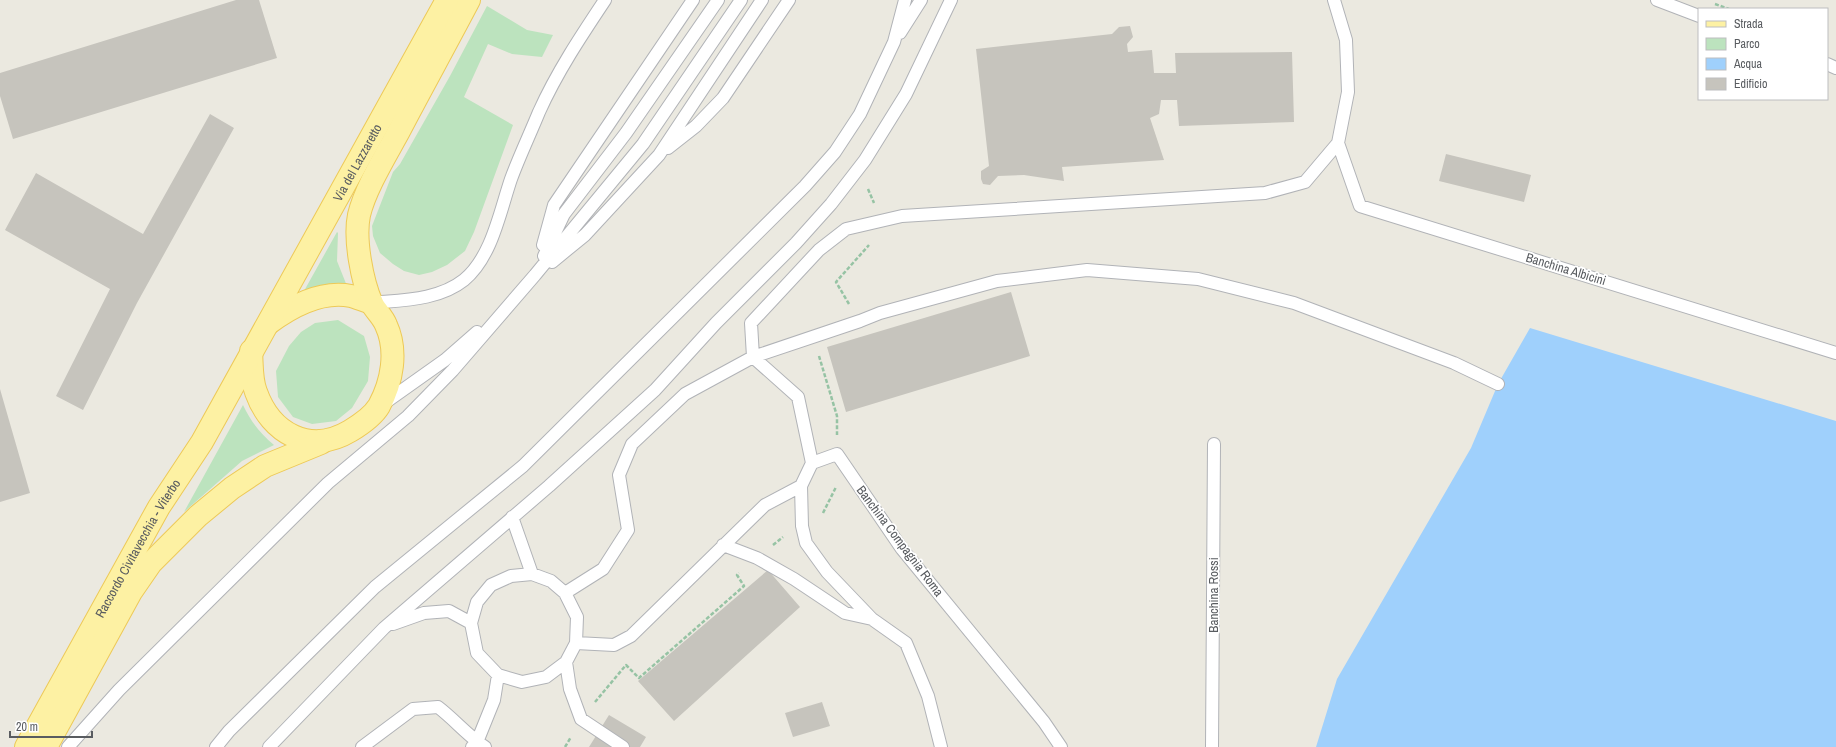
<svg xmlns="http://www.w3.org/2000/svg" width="1836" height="747" font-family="'Archivo Narrow',sans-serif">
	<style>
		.green { fill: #bce3be }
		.water { fill: #9fd0fc }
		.building { fill: #c6c4bd }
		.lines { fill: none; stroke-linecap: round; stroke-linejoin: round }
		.service-casing { stroke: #b1b3b7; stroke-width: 14 }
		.primary-casing { stroke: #edc957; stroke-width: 24 }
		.path { stroke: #96c3a4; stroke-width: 2.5; stroke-dasharray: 4 2; stroke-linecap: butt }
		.service { stroke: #fff; stroke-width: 12 }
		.primary { stroke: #fdf1a3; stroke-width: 22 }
		.labels { text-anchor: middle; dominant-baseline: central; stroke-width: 3.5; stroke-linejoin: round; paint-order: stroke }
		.street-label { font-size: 13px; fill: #595c60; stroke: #fff }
	</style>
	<rect width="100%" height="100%" fill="#ebe9e0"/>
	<path class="green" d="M487 6 527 30 553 35 542 57 512 54 488 44 464 97 513 125 474 232 465 251 447 265 432 272 419 275 404 271 393 264 380 253 373 236 372 226 393 172 400 164 450 76Z
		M337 232 338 233 337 261 347 286 304 291Z
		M338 320 364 336 370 357 368 381 352 408 336 421 312 424 293 417 278 397 276 371 289 346 301 332 315 323Z
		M243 405C251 422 260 433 274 445L242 461 184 512Z"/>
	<path class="water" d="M1530 328 1836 421V747H1316L1337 679 1471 448 1498 384Z"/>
	<path class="building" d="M236 0H259L277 58 13 139 0 96V73Z
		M1130 26 1133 37 1127 44 1128 52 1152 50 1154 73H1176L1175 53 1292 52 1294 122 1179 126 1177 100H1161L1159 114 1150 118 1164 160 1062 167 1064 181 1024 175 998 176 990 185 983 184 981 179V171L989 166 976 49 1112 34 1119 27Z
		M210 114 234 128 137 303 83 410 56 396 110 289 5 230 36 173 143 234Z
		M1446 154 1531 175 1524 202 1439 181Z
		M1011 292 1030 356 846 412 827 347Z
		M0 389 30 493 0 502Z
		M768 570 800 607 674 721 638 681Z
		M822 702 830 726 793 737 785 713Z
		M609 715 646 737 640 747H589Z"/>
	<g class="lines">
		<g class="service-casing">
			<path id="service" d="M1657 0 1699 16
				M900 33 921 0
				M1827 64 1836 68
				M1338 143 1360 206 1836 353
				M668 148 696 126 723 98 789 0
				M543 245 554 205 693 0
				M544 256 564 214 626 133 718 0
				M552 262 585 235 659 155 762 0
				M372 303C403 300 439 300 464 280 492 257 500 211 511 179 519 157 530 134 539 112 557 72 581 36 605 0
				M753 357 751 323 819 250 846 229 902 216 1265 193 1305 182 1338 143 1348 92 1346 40 1334 0
				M753 357 798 397 812 463
				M383 404 445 360 477 332
				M812 463 837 454 902 549 1044 722 1061 747
				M812 463 801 486 802 526 806 543 827 572 872 619 906 643 928 696 941 747
				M512 517 532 574
				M723 545 757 558 794 579 845 613 872 619
				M565 593 603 569 628 530 619 475 632 444 685 394 753 357 860 321 880 313 997 281 1087 270 1198 279 1294 303 1454 363 1498 384
				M393 624 424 613 449 611 471 623
				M576 643 614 645 631 636 765 505 801 486
				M566 662 546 677 522 682 498 675 477 653 471 623 477 602 491 585 511 576 532 574 551 581 565 593 577 617 576 643 566 662 570 689 581 719 623 747
				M68 747 119 690 328 483 408 416 453 370 535 275 643 144 741 0
				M216 747 229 731 375 587 523 466 805 186 835 152 860 114 894 42 905 0
				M269 747 384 628 549 486 655 390 716 323 796 243 831 204 865 160 906 94 951 0
				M362 747 413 709 438 707C455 720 469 737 485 747
				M472 747 477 742 494 700 498 675
				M1212 747 1214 444"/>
		</g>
		<g class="primary-casing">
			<g id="primary">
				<path d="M269 323C292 306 321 290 351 296 358 298 365 301 372 303"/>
				<path d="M251 351C252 364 251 380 256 392 271 434 310 455 350 431 360 425 373 416 379 406 392 382 398 351 386 325 383 317 376 311 372 304 362 281 354 239 359 215 365 189 386 155 399 131 422 87 446 44 469 0"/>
				<path id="s1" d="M26 747 159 507 202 442 447 0"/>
				<path d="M46 747 131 592 151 563 198 516 232 488 265 466 321 443"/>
			</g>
		</g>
		<path class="path" d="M1715 4 1729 9
			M868 189 874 203
			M849 304 836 282 869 245
			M819 356 837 416V435
			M823 513 836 487
			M773 545 783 537
			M595 702 626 665 639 678 744 586 737 575 739 573
			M565 747 571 737"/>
		<use href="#service" class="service"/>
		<use href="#primary" class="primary"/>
	</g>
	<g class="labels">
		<g class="street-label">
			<text stroke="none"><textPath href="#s1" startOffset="672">Via del Lazzaretto</textPath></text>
			<text transform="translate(1566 269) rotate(17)">Banchina Albicini</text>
			<text transform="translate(900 541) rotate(53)">Banchina Compagnia Roma</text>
			<text stroke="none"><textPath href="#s1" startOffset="228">Raccordo Civitavecchia - Viterbo</textPath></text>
			<text transform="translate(1213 595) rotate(-90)">Banchina Rossi</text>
		</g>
	</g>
	<rect x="1698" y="8" width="130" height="92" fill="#ffffff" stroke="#bdbebf"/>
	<rect x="1706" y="21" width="20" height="6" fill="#fdf1a3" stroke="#bdbebf"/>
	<text x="1734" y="28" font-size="12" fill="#595c60">Strada</text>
	<rect x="1706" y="38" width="20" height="12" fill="#bce3be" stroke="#bdbebf"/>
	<text x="1734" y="48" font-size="12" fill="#595c60">Parco</text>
	<rect x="1706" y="58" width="20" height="12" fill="#9fd0fc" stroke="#bdbebf"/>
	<text x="1734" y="68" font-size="12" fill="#595c60">Acqua</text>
	<rect x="1706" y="78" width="20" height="12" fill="#c6c4bd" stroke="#bdbebf"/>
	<text x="1734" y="88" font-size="12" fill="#595c60">Edificio</text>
	<path d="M10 731v6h82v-6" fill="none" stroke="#595c60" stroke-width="2"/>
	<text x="16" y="731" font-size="12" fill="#595c60" stroke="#ffffff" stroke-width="3" paint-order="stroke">20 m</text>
</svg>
